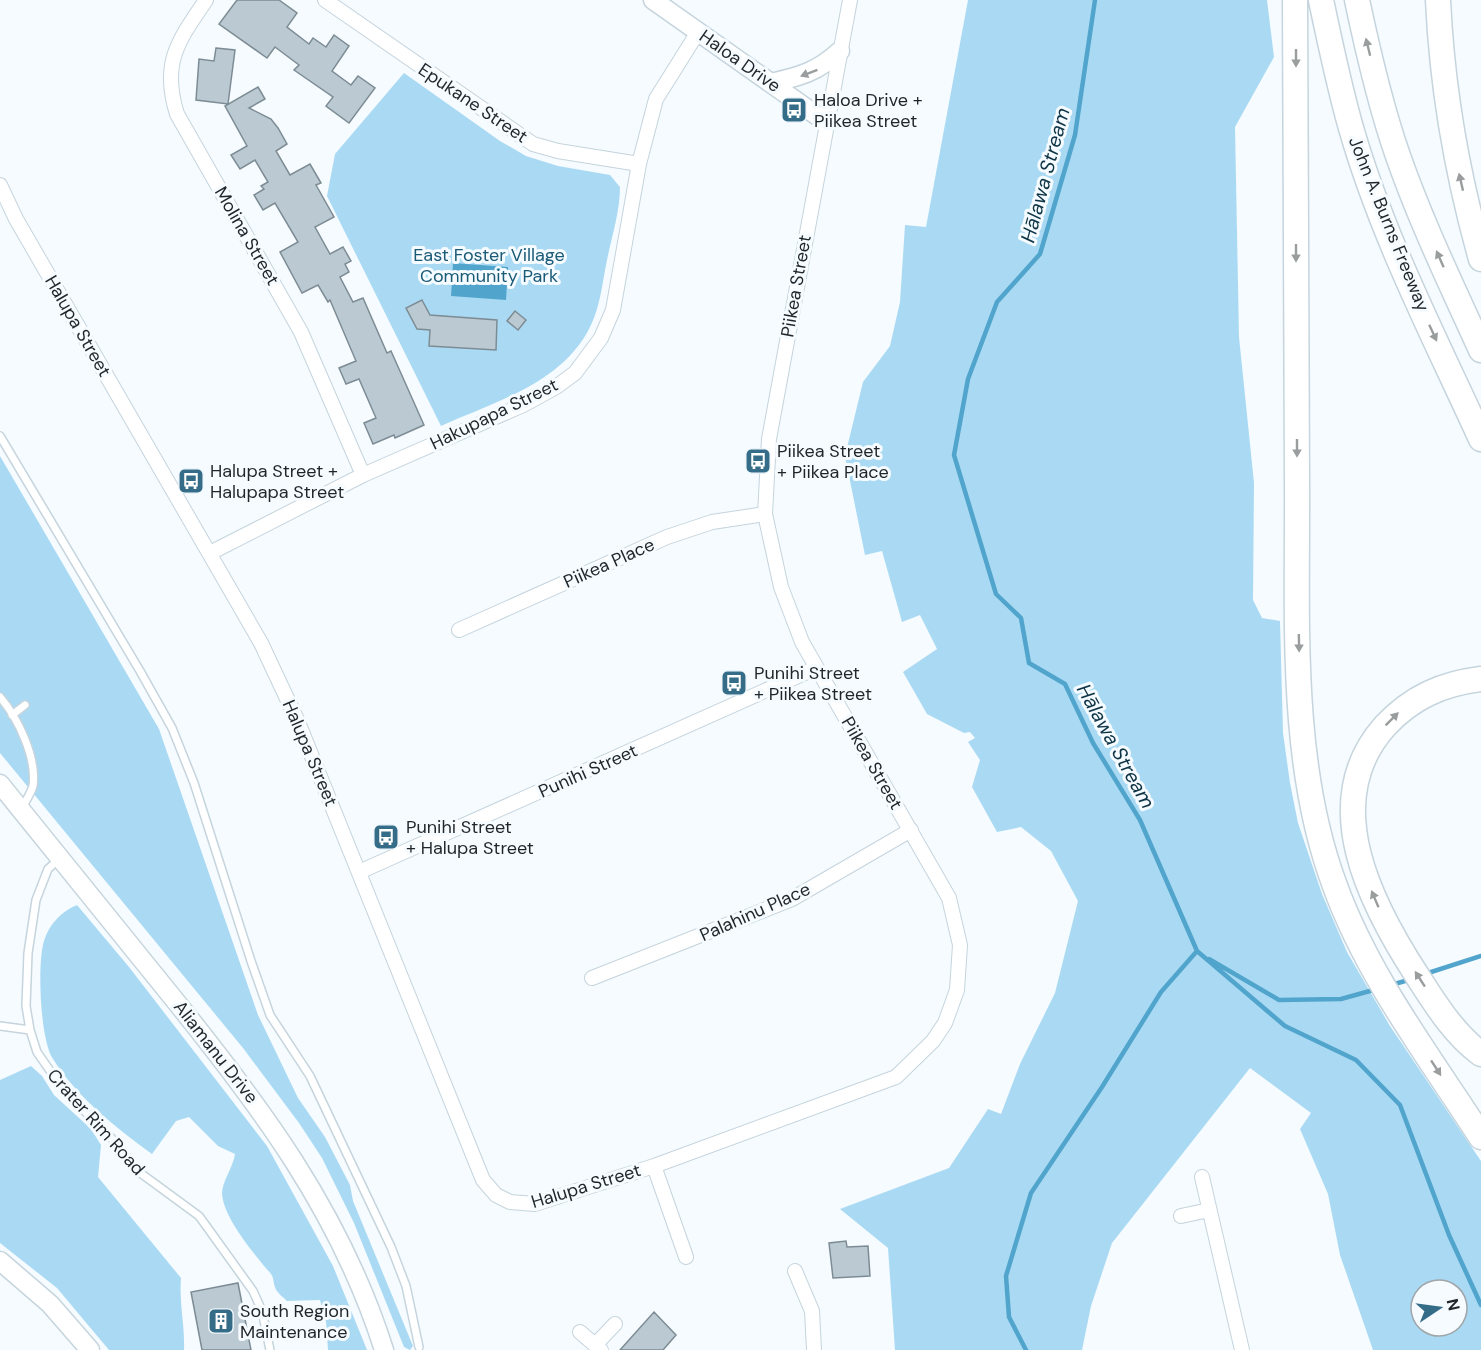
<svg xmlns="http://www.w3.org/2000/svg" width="1481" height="1350" font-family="'DM Sans',sans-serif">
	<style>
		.green { fill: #aadaf3; fill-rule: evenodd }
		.water { fill: #51a5cc }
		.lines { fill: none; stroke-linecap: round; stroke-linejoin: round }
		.stream { stroke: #51a5cc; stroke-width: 4.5 }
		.building { fill: #bbcad2; stroke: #7d8c94; stroke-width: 1.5 }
		.lane-casing { stroke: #c5d4dd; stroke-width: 10 }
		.street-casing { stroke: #c5d4dd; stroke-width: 16 }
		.secondary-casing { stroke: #c5d4dd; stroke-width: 21 }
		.highway-casing { stroke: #c5d4dd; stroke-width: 27 }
		.lane { stroke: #fff; stroke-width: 7 }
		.street { stroke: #fff; stroke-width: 14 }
		.secondary { stroke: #fff; stroke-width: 18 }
		.highway { stroke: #fff; stroke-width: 24 }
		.oneway { fill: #9a9d9e }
		.labels { text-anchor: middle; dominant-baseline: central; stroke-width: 6; stroke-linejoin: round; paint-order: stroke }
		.street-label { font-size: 18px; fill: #1f2528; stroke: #f5fbff }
		.poi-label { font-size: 18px; fill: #1f2528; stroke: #f5fbff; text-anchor: start }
		.park-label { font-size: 18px; fill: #195a76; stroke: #f5fbff }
		.water-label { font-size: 20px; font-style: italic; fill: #0e3445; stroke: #f5fbff }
	</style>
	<rect width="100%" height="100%" fill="#f5fbff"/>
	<path class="green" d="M968 0H1267L1274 57 1235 127 1239 337 1254 483 1253 600 1262 618 1280 621 1283 733 1290 783 1298 823 1322 894 1347 952 1390 1026 1481 1161V1350H1373L1340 1255 1328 1194 1300 1129 1311 1113 1250 1068 1112 1243 1091 1306 1082 1350H895L888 1248 840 1209 949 1168 988 1109 1001 1114 1020 1064 1055 993 1078 901 1051 851 1021 827 997 832 972 787 980 760 968 742 975 738 970 732 964 733 927 714 903 672 937 649 920 615 902 622 882 551 865 555 845 456 863 382 890 346 900 302 905 225 926 227ZM1421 1290H1457V1326H1421Z
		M404 73 500 141 526 156 558 166 610 175 620 187C620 211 612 236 607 260 603 279 601 300 594 318 569 382 498 400 441 426L327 196 335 154Z
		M0 456 159 729 258 1015 298 1098 325 1137 350 1185 353 1201 413 1346 410 1350 404 1347 354 1223 322 1158 299 1123 243 1048 0 753Z
		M77 905 129 967 267 1146 333 1266 367 1350H328L326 1322 320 1300 287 1301C283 1297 276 1292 275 1287 273 1282 274 1278 271 1274 255 1255 224 1219 222 1194 222 1181 233 1168 235 1154L218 1146 189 1117 176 1121 152 1154C116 1128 77 1097 53 1059 40 1040 37 963 44 941 49 924 62 911 77 905Z
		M31 1066 42 1076 54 1095 91 1129 101 1145 98 1177 181 1278C179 1303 185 1326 184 1350H109L57 1288 0 1243V1080Z"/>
	<path class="water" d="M453 263 508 267 506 300 451 296Z"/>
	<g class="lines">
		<path class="stream" d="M1095 0 1075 135 1040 254 997 302 968 379 954 455 996 594 1021 618 1029 663 1065 684 1093 743 1140 820 1197 951 1285 1026 1356 1060 1400 1105 1449 1235 1481 1305
			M1209 959 1279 1000 1341 999 1377 989
			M1425 974 1481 956
			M1391 985 1412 979
			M1026 1350 1009 1317 1006 1276 1031 1193 1102 1087 1161 992 1197 951"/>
	</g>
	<path class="building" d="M237 0H279L297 13 287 27 309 44 313 38 326 47 334 35 349 46 332 71 351 85 358 76 375 88 349 123 326 106 333 97 294 70 299 65 275 47 267 58 219 24Z
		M216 48 235 50 228 104 196 100 199 59 214 61Z
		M258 87 265 99 249 108 271 119 278 128 287 144 276 151 290 175 310 164 321 183 316 185 334 217 315 227 330 254 343 247 351 261 345 264 349 272 340 277 353 302 363 298 387 353 391 351 424 425 395 438 394 435 373 444 364 423 376 418 359 379 346 384 339 368 356 361 330 300 328 302 318 285 302 293 280 252 298 242 275 203 263 210 254 195 264 189 261 186 268 182 255 160 240 169 231 155 247 146 225 106Z
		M422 300 430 315 497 320 496 350 429 346 430 330 417 329 406 308Z
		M515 311 526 320 518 330 507 321Z
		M846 1241 847 1247 868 1246 870 1276 833 1278 829 1243Z
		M238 1283 251 1350H202L191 1292Z
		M654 1312 676 1335 663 1350H620Z"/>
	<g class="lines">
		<g class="lane-casing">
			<path id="lane" d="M0 436 140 671 172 728 194 783 251 961 270 1015 310 1076 391 1247 406 1286 419 1347
				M0 697C18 718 37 758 33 786 31 793 25 802 22 808
				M12 715 25 705
				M58 860 48 869 36 900 28 953 26 1006 30 1030 37 1052 62 1088 117 1144 139 1172 199 1216 207 1227 253 1291 262 1311 270 1350
				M0 1026 30 1030"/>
		</g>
		<g class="street-casing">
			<path id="street" d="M206 0C178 41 161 63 177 114L301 332 363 475
				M325 0 533 144 558 151 639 164
				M0 185 16 219 261 643 298 722 483 1180 496 1195 510 1202 535 1204 654 1166 896 1077 933 1041 945 1023 957 990 960 945 949 898 802 642 781 587 765 514 769 439 850 0
				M210 553 363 475 523 405 556 387 575 373 601 338 613 310 639 164 656 99 698 32
				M459 630 667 537 712 522 765 514
				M359 872 816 668
				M592 978 792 899 911 830
				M654 1166 686 1257
				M1202 1177 1242 1350
				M1181 1216 1209 1210
				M795 1271 812 1311 814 1350
				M580 1332 601 1350
				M595 1345 615 1324"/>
		</g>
		<g class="secondary-casing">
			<path id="secondary" d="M653 0 826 122
				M771 83C801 76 817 72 840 51
				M0 784C56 854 113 923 169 993 259 1104 340 1211 384 1350
				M0 1261 50 1304 90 1350"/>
		</g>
		<g class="highway-casing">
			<path id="highway" d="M1295 0C1296 160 1297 320 1297 481 1298 613 1288 761 1335 886 1368 977 1429 1056 1481 1137
				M1321 0C1330 43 1339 86 1351 128 1382 236 1435 338 1481 439
				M1357 0C1368 52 1380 105 1398 156 1421 222 1452 286 1481 350
				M1438 0C1442 88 1457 174 1481 259
				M1481 679C1442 684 1412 697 1385 726 1317 802 1371 905 1418 977 1436 1005 1454 1034 1481 1054"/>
		</g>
		<use href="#lane" class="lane"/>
		<use href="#street" class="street"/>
		<use href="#secondary" class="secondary"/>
		<use href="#highway" class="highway"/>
	</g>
	<defs><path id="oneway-solid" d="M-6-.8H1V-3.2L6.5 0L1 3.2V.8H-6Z" transform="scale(1.5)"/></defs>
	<g class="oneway">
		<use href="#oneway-solid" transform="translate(1368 47) rotate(-104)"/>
		<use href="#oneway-solid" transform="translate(1296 58) rotate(90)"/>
		<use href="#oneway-solid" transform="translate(809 73) rotate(159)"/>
		<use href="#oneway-solid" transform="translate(1461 182) rotate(-103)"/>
		<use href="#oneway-solid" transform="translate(1296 253) rotate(90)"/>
		<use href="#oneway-solid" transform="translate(1440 259) rotate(-114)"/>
		<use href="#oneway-solid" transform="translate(1433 333) rotate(65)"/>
		<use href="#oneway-solid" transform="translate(1297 448) rotate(90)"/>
		<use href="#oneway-solid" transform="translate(1299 643) rotate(89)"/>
		<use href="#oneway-solid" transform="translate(1392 719) rotate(-45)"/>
		<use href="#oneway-solid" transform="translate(1375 899) rotate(-113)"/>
		<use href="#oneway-solid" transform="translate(1420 979) rotate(-123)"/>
		<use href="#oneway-solid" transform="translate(1436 1068) rotate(57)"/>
	</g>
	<defs>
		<g id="bus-square" transform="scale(1.35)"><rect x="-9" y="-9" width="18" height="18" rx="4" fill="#356c87" stroke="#f5fbff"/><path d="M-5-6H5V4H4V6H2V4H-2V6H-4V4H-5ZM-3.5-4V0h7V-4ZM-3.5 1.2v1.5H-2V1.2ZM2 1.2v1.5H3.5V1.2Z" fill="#fff"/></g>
		<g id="building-square" transform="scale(1.35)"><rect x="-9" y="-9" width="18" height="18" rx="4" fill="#356c87" stroke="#f5fbff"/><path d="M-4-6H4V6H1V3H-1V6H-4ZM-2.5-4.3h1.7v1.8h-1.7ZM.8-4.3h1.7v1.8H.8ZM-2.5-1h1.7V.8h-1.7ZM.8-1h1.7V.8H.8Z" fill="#fff"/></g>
	</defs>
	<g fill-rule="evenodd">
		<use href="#bus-square" x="794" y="110"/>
		<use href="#bus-square" x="758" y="461"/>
		<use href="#bus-square" x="191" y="481"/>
		<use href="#bus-square" x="734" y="683"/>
		<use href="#bus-square" x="386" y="837"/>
		<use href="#building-square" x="221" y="1321"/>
	</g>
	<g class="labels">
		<g class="street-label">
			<text transform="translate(740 61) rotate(35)">Haloa Drive</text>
			<text transform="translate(473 103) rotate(34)">Epukane Street</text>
			<text transform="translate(1389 224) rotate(68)">John A. Burns Freeway</text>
			<text transform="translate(247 236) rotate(60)">Molina Street</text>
			<text transform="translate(796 286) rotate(-80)">Piikea Street</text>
			<text transform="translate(78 326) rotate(60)">Halupa Street</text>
			<text transform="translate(494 414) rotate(-26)">Hakupapa Street</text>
			<text transform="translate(609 563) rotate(-24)">Piikea Place</text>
			<text transform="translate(310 753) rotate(67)">Halupa Street</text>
			<text transform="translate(872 763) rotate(60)">Piikea Street</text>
			<text transform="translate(588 771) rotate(-24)">Punihi Street</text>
			<text transform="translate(755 912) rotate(-24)">Palahinu Place</text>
			<text transform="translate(216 1052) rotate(52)">Aliamanu Drive</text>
			<text transform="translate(96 1122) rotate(48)">Crater Rim Road</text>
			<text transform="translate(586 1186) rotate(-17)">Halupa Street</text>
		</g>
		<g class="poi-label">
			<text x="814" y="100">Haloa Drive +<tspan x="814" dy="21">Piikea Street</tspan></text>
			<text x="777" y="451">Piikea Street<tspan x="777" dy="21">+ Piikea Place</tspan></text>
			<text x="210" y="471">Halupa Street +<tspan x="210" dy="21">Halupapa Street</tspan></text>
			<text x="754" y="673">Punihi Street<tspan x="754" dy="21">+ Piikea Street</tspan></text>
			<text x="406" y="827">Punihi Street<tspan x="406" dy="21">+ Halupa Street</tspan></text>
			<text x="240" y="1311">South Region<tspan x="240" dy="21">Maintenance</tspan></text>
		</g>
		<g class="park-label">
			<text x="489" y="255">East Foster Village<tspan x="489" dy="21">Community Park</tspan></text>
		</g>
		<g class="water-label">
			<text transform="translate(1045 175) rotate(-75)">Hālawa Stream</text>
			<text transform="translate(1116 746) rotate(61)">Hālawa Stream</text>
		</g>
	</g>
	<g transform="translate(1439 1308) rotate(77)"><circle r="28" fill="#f5fbff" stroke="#9fa5a9" stroke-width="1.5"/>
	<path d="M0-4.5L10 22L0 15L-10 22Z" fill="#356c87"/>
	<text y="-9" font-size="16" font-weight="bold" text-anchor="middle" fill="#1f2528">N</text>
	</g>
</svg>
